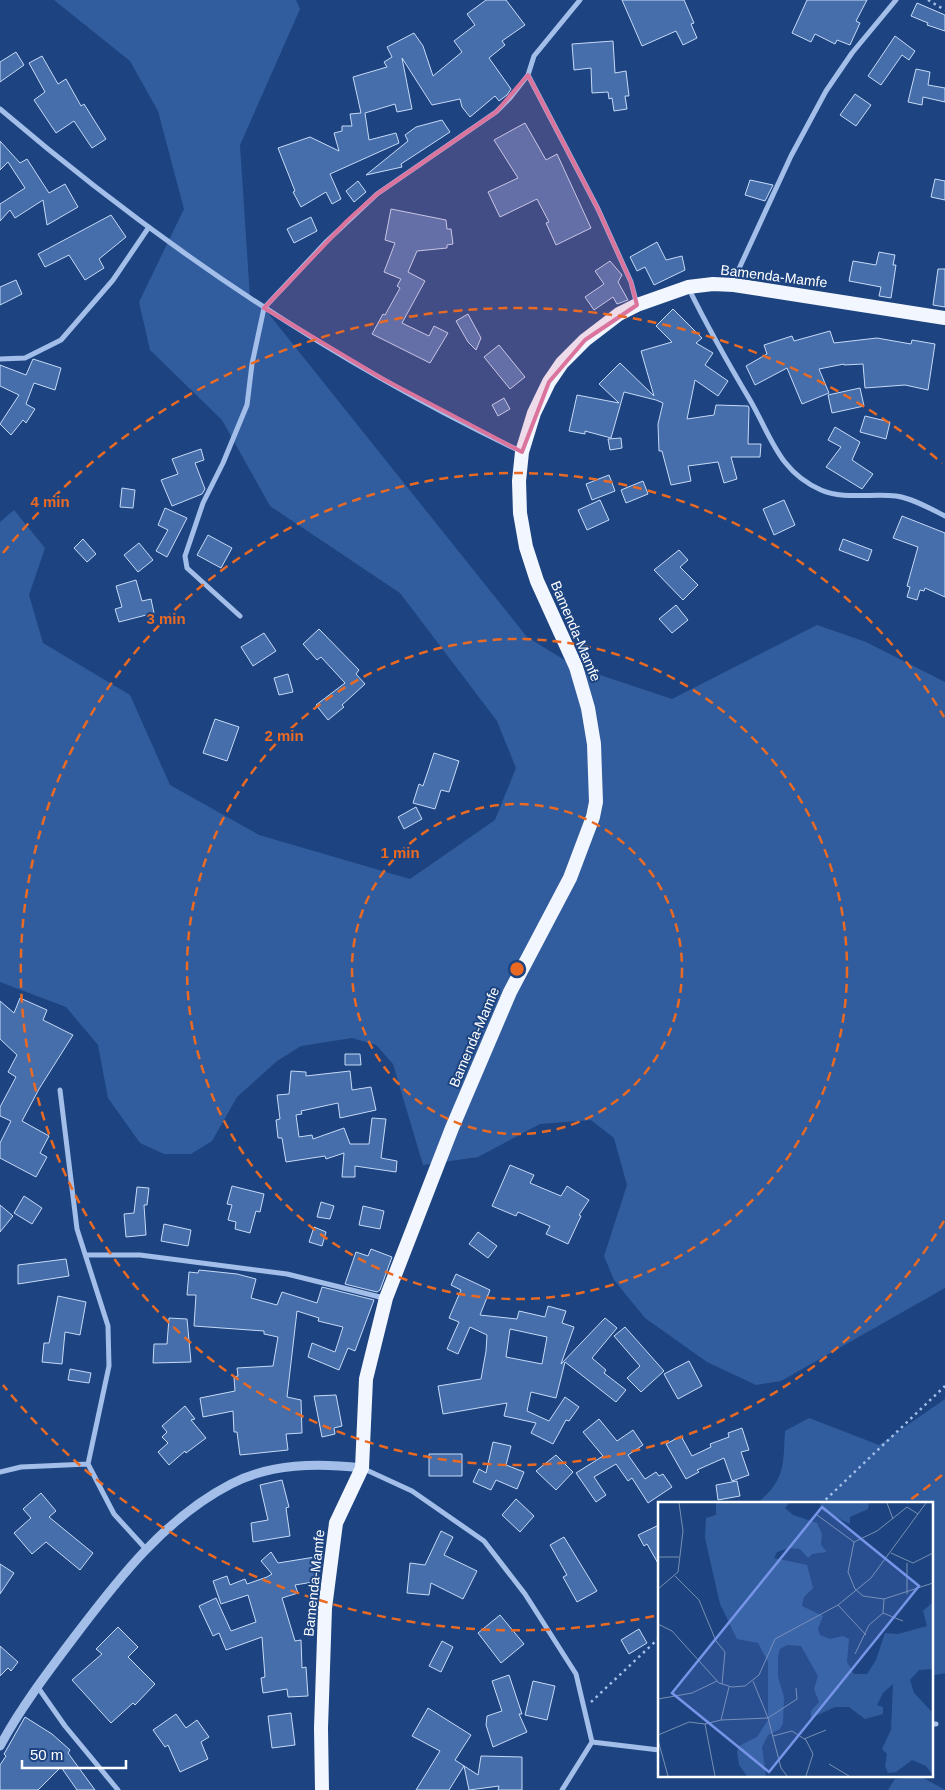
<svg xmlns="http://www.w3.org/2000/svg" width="945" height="1790" font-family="Helvetica,sans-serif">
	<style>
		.green { fill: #315d9e }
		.building { fill: #466eaa; stroke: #c6daf7; fill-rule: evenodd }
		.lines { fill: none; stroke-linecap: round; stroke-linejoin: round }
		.path { stroke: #a2bee9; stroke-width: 2.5; stroke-dasharray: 2.5 4; stroke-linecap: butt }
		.minor { stroke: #a2bee9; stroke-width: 5 }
		.tertiary { stroke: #a2bee9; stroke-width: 9 }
		.trunk { stroke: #f2f6fe; stroke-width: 14 }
		.marked { fill: #da749d; fill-opacity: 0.2; stroke: #da749d; stroke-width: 4; stroke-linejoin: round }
		.ring { fill: none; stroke: #ea6a24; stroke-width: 2.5; stroke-dasharray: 9 6 }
		.labels { text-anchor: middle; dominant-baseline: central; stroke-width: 4; stroke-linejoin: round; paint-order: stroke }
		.street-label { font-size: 14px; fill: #fff; stroke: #1d4480 }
		.inset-road { fill: none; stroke: #778fb3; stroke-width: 1 }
		.view { fill: #7795e8; fill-opacity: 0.15; stroke: #7795e8; stroke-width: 2.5 }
		.inset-edge { fill: none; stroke: #fff; stroke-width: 2.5 }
		.centre { fill: #ea6a24; stroke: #1d4480; stroke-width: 2.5 }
		.ring-label { font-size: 15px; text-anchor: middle; font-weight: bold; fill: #ea6a24; stroke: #1d4480; stroke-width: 4; stroke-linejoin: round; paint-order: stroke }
	</style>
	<rect width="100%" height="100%" fill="#1d4480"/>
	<path class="green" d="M54 0H296L300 9 240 145 250 298 264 308 527 637 576 667 672 699 817 625 866 642 945 682V1288L781 1381 756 1385 707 1362 645 1318 614 1280 604 1256 627 1185 614 1138 591 1120 540 1124 478 1157 423 1165 393 1064 376 1045 352 1038 301 1046 277 1061 237 1097 212 1141 191 1154H164L140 1143 108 1098 98 1045 66 1007 0 982V522L14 510 45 548 29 595 43 643 130 695 170 785 259 835 410 879 495 820 516 768 497 721 400 593 270 506 222 420 150 350 139 302 184 209 158 111 130 61Z
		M945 1399V1673L931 1676V1504H756C786 1480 783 1465 785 1431L809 1418 879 1445Z
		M920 1776 945 1790H888L895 1779Z"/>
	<path class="building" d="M486 0H506L525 25 502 41 505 45 489 58 511 89 507 95 499 101 495 96 470 117 462 107 460 99 432 105 402 58 412 109 397 112 395 104 365 113 369 140 396 133 399 143 330 174 341 199 332 204 326 192 301 207 293 192 295 191 278 148 310 137 339 151 334 133 342 131V126H352L350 114 361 113 353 77 387 67 384 62 392 57 387 47 414 33 423 46 433 76 462 52 454 41 475 25 467 14Z
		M622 0H684L694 23 691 24 697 38 683 45 676 31 642 46Z
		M807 0H867L856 21 860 23 850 45 837 40 835 44 815 34 811 42 792 33Z
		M917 3 945 15V31L927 25 928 23 911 16Z
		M895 36 915 51 909 60 902 55 881 85 868 76Z
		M613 41 615 73 626 71 629 96H625L627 109 614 111 612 98 609 99 608 92 592 93 591 68 574 70 572 44Z
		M16 52 24 65 0 82V62Z
		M42 56 58 84 66 79 81 106 84 104 106 139 92 148 74 121 56 133 34 100 45 92 29 63Z
		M916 69 930 72 928 85 945 88V102L923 97 922 105 908 102Z
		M855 94 871 105 856 126 840 115Z
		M442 120 450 132 401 164 402 167 366 175 408 141 405 135 416 127Z
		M525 123 546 160 557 154 591 228 556 245 546 223 549 222 537 199 500 217 488 192 518 178 494 140Z
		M0 141 20 163 27 159 49 193 65 184 78 207 47 225 43 200 15 218 10 210 0 221V204L25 188 8 162 0 170Z
		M935 179 945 181V200L931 197Z
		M750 180 773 185 765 201 745 195Z
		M358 181 366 192 354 202 346 191Z
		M391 209 446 220 447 229H451L453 244 447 245V248L417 251 408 272 425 281 402 323 429 336 434 326 448 333 430 363 372 334 383 314 385 315 400 288 397 286 401 279 384 272 395 243 385 240Z
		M111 215 126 237 99 259 104 268 85 280 69 255 45 267 38 254Z
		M311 217 317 231 294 243 287 229Z
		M657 242 666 260 682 256 685 270 654 285 645 267 637 271 630 257Z
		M879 252 895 255 893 265H896L891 298 879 296 881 287 849 281 853 261 876 265Z
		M610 261 622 275 618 282 628 300 617 304 613 297 594 310 585 297 604 284 595 271Z
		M938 269H945V307L933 305Z
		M16 280 22 294 0 305V287Z
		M673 309 702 338 696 343 713 353 705 365 728 381 718 396 695 380 687 419 714 415 716 405 748 406 749 408 748 444H761L760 457H731L737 479 724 483 718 462 688 466 691 481 671 485 662 451H659L658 424 663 403 656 400 624 392 611 438 585 431V434L569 431 577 395 619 403 599 384 620 363 654 396 641 351 672 342 656 326Z
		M468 314 481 338 476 350 468 342 456 321Z
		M830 331 834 343 877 338 911 344 912 340 935 344 928 390 905 385 865 388 863 364 844 365V364L819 369 829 393 802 404 787 368 755 385 746 366 767 354 764 345 792 336 794 341Z
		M499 345 525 377 510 389 484 357Z
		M33 359 61 368 55 390 34 383 26 404 35 409 26 423 23 420 11 435 0 424 19 395 0 386V365L26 375Z
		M860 388 864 406 832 413 828 395Z
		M504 398 510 409 498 416 492 405Z
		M865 416 890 422 886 439 860 432Z
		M835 427 860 442 852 460 873 474 862 489 826 467 841 447 828 440Z
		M621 438 622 448 610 450 608 439Z
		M201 449 204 460 195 463 205 489 202 494 172 506 161 480 178 474 172 459Z
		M609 475 615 491 592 500 586 484Z
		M643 481 648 494 626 503 621 490Z
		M122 488 135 490 133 508 120 507Z
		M600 500 609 520 587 530 578 510Z
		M784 500 795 525 774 535 763 509Z
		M165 508 187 518 167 557 156 551 168 530 158 525Z
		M902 516 945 533V597L925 588 924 591 920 590 917 600 907 597 910 587 907 586 918 547 893 538Z
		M208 535 232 548 221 568 197 555Z
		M83 539 96 554 87 562 74 548Z
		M843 539 872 550 868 561 839 550Z
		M139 543 153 560 138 572 124 555Z
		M679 550 688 560 680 567 698 585 683 600 654 570Z
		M136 580 142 601 151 599 154 613 119 622 115 609 122 607 116 586Z
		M676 605 688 620 672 633 659 619Z
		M319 629 359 670 356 674 365 684 342 705 344 707 328 720 316 705 345 683 321 657 317 660 303 644Z
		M264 633 276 651 253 666 241 647Z
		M288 674 293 692 279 695 274 678Z
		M215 719 239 727 227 761 203 753Z
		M434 753 459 761 449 792 441 790 435 809 413 803 419 784 423 786Z
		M416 807 422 819 404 829 398 817Z
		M20 998 47 1010 43 1020 73 1035 39 1089 22 1121 49 1136 40 1153 47 1157 36 1177 0 1158V1143L11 1121 0 1116V1107L16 1077 8 1072 17 1055 0 1039V1001L14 1013Z
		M345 1054H360L361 1065H345Z
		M291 1071 306 1072V1076L350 1071 352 1090 371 1087 376 1110 340 1118 338 1103 301 1111 302 1114 296 1115 299 1137 312 1135 313 1139 344 1128 350 1144H369L372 1118 386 1119 381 1158 397 1161 396 1172 355 1166V1177H342L344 1153 326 1159 325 1156 286 1162 282 1138H278L276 1120 280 1119 277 1095 289 1094Z
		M510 1165 534 1175 530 1183 561 1196 567 1186 589 1200 579 1215 581 1216 568 1244 546 1234 550 1226 518 1212 516 1216 492 1206Z
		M232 1186 264 1194 260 1212 256 1211 250 1233 235 1229 236 1222 228 1220 232 1205 227 1204Z
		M137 1187 149 1188 147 1205H144L146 1235 126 1237 124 1214 134 1213Z
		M24 1196 42 1208 32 1224 14 1213Z
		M321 1202 334 1206 330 1219 317 1217Z
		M0 1205 13 1216 0 1232Z
		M363 1206 384 1211 380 1229 359 1225Z
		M164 1224 191 1230 188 1246 161 1241Z
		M314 1227 326 1232 322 1246 309 1242Z
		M478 1232 497 1246 488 1258 469 1244Z
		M371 1249 392 1257 380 1290 377 1292 345 1284 356 1252 368 1256Z
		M66 1259 69 1276 18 1284V1265Z
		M199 1270 237 1274 256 1279 251 1298 277 1305 282 1292 317 1303 322 1287 374 1300 355 1351 348 1348 339 1370 308 1357 312 1343 335 1352 343 1327 318 1321 319 1318 297 1311 287 1397 301 1400 302 1433 286 1434 288 1450 240 1455 237 1432H234L233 1411 203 1417 200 1398 235 1391 234 1377 238 1376 237 1368 273 1366 278 1337 264 1334V1331L194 1326 196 1295H187L189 1272 198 1273Z
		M456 1274 490 1290 480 1315 517 1319 519 1311 545 1317 548 1306 566 1311 562 1323 574 1327 561 1364 605 1318 617 1328 592 1358 606 1370 604 1373 626 1390 616 1402 565 1362 556 1398 531 1392 527 1411 549 1421 565 1397 579 1407 569 1421 566 1420 553 1444 531 1433 536 1423 504 1416 507 1403 443 1414 438 1386 481 1379 486 1351 487 1335 470 1327 458 1354 447 1349 459 1322 449 1318 461 1290 451 1285ZM510 1329 547 1337 542 1364 506 1357Z
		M58 1296 86 1302 80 1335 65 1332 62 1364 42 1362 44 1343H49Z
		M169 1318 187 1319 191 1362 153 1363 154 1344H167Z
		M625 1327 664 1371 641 1392 627 1378 640 1366 614 1336Z
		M689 1361 702 1386 678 1399 664 1374Z
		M70 1369 91 1373 89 1383 68 1380Z
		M336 1395 342 1426 334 1428 335 1434 322 1437 314 1396Z
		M185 1406 195 1419 191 1420 206 1438 186 1453 185 1451 169 1465 158 1452 168 1443 162 1437 167 1432 162 1426Z
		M599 1419 617 1441 633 1430 643 1445 628 1455 645 1479 656 1472 659 1476 663 1474 672 1487 648 1503 632 1478 628 1481 616 1464 594 1477 606 1495 596 1502 576 1473 603 1456 583 1432Z
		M742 1428 749 1450 741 1452 749 1475 732 1481 724 1458 697 1470 699 1472 686 1479 666 1444 681 1436 692 1456 711 1447 710 1444 729 1437 728 1433Z
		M493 1442 511 1446 506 1465 524 1472 517 1489 496 1480 491 1490 473 1482 479 1469 486 1473Z
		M429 1454H462V1476H429Z
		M556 1455 573 1472 556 1490 536 1471Z
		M282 1480 289 1507 286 1508 290 1536 253 1542 251 1523 268 1520 260 1485Z
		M737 1481 740 1496 718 1500 716 1485Z
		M41 1493 56 1511 49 1517 93 1553 80 1570 46 1542 32 1554 14 1533 31 1518 23 1509Z
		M516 1499 534 1516 520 1532 502 1515Z
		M659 1525V1565L647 1544 644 1546 638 1535Z
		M441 1531 453 1537 444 1555 477 1571 463 1599 431 1583 429 1595 407 1593 410 1563 425 1565Z
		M564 1537 597 1591 577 1602 563 1577 567 1575 550 1545Z
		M271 1552 278 1563 315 1557 319 1581 295 1585 298 1593 282 1598 295 1641 301 1640 302 1668 306 1667 308 1696 288 1697 287 1689 263 1693 261 1678 265 1677 262 1637 226 1650 219 1633 213 1636 199 1606 216 1598 231 1631 256 1622 248 1595 221 1604 213 1581 227 1576 230 1585 245 1579 247 1584 267 1577 272 1574 261 1561Z
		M0 1564 14 1573 0 1594Z
		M500 1615 524 1644 501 1663 478 1633Z
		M118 1627 138 1647 128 1657 155 1684 135 1705 133 1703 111 1723 72 1680 102 1654 96 1649Z
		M639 1629 647 1643 629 1654 621 1640Z
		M442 1641 453 1647 441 1672 429 1666Z
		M0 1646 18 1662 11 1671 8 1668 0 1676Z
		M509 1675 522 1714H519L527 1732 493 1747 486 1725 487 1716 502 1711 492 1681Z
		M533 1681 555 1686 547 1720 525 1715Z
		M428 1708 471 1735 455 1760 478 1775 481 1756 522 1757V1790H498L499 1786 469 1790 464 1766 449 1790H416L440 1751 412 1736Z
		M291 1713 295 1745 272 1748 268 1716Z
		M176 1714 186 1728 197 1720 209 1737 201 1742 208 1759 180 1772 168 1745 165 1747 153 1730Z
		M25 1717 52 1734 70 1750 68 1753 95 1790H77L61 1767 38 1790H0V1765L6 1756 4 1754Z"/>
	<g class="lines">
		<path class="path" d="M928 0 945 10
			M821 1504 945 1386
			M591 1702 659 1638"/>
		<path class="minor" d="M580 0 534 56 528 75 598 209 631 282 637 305
			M0 109C158 244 333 362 520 451
			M734 285 737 273 791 156 826 91 852 53 896 0
			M688 287C707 326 728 363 750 400 771 436 779 472 821 490 843 500 873 493 896 496 912 498 931 509 945 516
			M0 359 25 358 61 340 113 280 149 227
			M240 616 187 568 185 556 203 503 223 463 247 405 252 364 264 308 327 241 377 194 496 112 510 98 528 75
			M60 1090 77 1229 108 1326 109 1366 88 1464 114 1514 145 1548
			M86 1255H140L287 1274 384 1298
			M362 1468 412 1491 484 1541 525 1594 576 1674 592 1742 659 1750
			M0 1472 21 1467 88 1464
			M37 1686 65 1726 118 1790
			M931 1724H936
			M562 1790 592 1742"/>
		<path class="tertiary" d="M0 1746C21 1707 48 1672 75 1636 119 1578 165 1518 231 1484 271 1463 318 1463 362 1468"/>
		<path class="trunk" d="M322 1790 321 1728 325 1608 336 1523 362 1468 366 1379 386 1298 452 1128 510 992 570 878 593 817 596 802 594 744 588 708 576 667 537 581 526 547 520 513 519 481 522 452 534 413 549 382 562 363 585 340 619 314 637 305 688 287 713 284 734 285 945 318"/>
	</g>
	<path class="marked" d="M528 75 598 209 631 282 637 305 585 340 549 382 522 452 383 379 264 308 347 221 377 194 496 112Z"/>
	<g class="ring">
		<circle cx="517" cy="969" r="165"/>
		<circle cx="517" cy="969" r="330"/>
		<path d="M944 1221A496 496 0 1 1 944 717"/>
		<path d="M942 1475A661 661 0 0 1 910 1500M654 1616A661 661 0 0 1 3 1385M3 553A661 661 0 0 1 942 463"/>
	</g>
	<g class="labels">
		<g class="street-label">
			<text transform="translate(774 276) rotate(7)">Bamenda-Mamfe</text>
			<text transform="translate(576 631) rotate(67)">Bamenda-Mamfe</text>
			<text transform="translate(474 1037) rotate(-67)">Bamenda-Mamfe</text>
			<text transform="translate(314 1583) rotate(-84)">Bamenda-Mamfe</text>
		</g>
	</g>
	<g transform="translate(658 1502)">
		<rect width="275" height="275" fill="#1d4480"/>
		<path d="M58 1H145H131L127 6 135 13 159 21 164 32 163 43 169 50 154 52 150 56 142 47 131 46 119 50 116 56 149 63 155 86 146 95 144 104 165 114 160 127 162 133 172 137 185 134 191 137 189 160 196 172H209L218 158 227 131 240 132 269 124 265 109 275 100V167L261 168 252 178 256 191 275 211V273L268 264 254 258 238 270 230 271 227 264 229 252 224 247 233 228 235 182 225 191 219 203 225 205V212L207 217 191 205H177L153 216V209L161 200 156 187 160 174 143 144 129 143 122 147 120 154V175L126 195 125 221 122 227 110 233 104 245 108 274H89L81 263 79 250 81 244 99 235 110 218V160L100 141 79 137 62 102 47 36 48 16 58 13ZM162 1H211L210 7 192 15V22L165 9Z" fill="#315d9e"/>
		<path class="inset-road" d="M229 1 235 17M159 13 196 40 190 70 197 87 205 94 226 97 275 81M196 40 219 29 249 5 260 12M233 51 255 61 275 51M0 55H21M249 61V92M17 74 41 98 58 139 67 150 64 182M0 87 20 70 25 29 21 1M180 103 208 133M225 111 245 119M0 122 14 129 61 181 74 185 87 184 101 173 117 137 180 103 213 76 268 1M197 152 211 123 225 111 226 97M95 179 110 216 123 266 129 274M0 197 34 191 59 179M63 218 110 216 139 197 138 186M47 222 57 274M0 233 31 220 47 222 63 218 71 185M115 234 134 229 148 238 155 252 148 274M146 237 168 228M0 238 10 274M171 262 191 274"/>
		<path class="view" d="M164 5 261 84 111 270 14 191Z"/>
		<rect width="275" height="275" class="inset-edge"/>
	</g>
	<circle cx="517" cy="969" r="8" class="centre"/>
	<g class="ring-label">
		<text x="50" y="507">4 min</text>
		<text x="166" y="624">3 min</text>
		<text x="284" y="741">2 min</text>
		<text x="400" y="858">1 min</text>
	</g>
	<path d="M22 1760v8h104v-8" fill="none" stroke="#ffffff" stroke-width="2.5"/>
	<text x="30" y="1760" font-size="15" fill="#ffffff" stroke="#1d4480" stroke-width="4" paint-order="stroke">50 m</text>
</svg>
